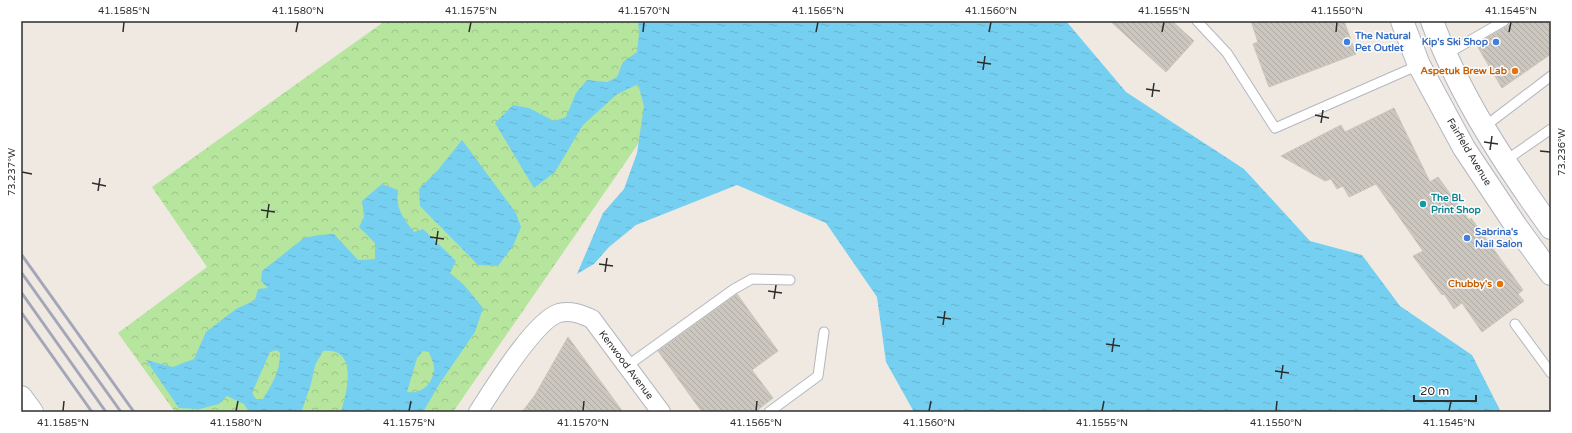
<svg xmlns="http://www.w3.org/2000/svg" width="1572" height="433" font-family="'Varela Round',sans-serif">
	<style>
		.forest { fill: url(#forest-crowns) }
		.water { fill: url(#water-ripples); fill-rule: evenodd }
		.building { fill: url(#building-back-hatch); stroke: #cbc5ba }
		.lines { fill: none; stroke-linecap: round; stroke-linejoin: round }
		.lane-casing { stroke: #b4b7c1; stroke-width: 11 }
		.street-casing { stroke: #b4b7c1; stroke-width: 20 }
		.secondary-casing { stroke: #b4b7c1; stroke-width: 24 }
		.lane { stroke: #fff; stroke-width: 9 }
		.street { stroke: #fff; stroke-width: 18 }
		.secondary { stroke: #fff; stroke-width: 22 }
		.rail { stroke: #a3a6b8; stroke-width: 3 }
		.ticks { fill: none; stroke: #2e2e2e; stroke-width: 1.5 }
		.shop-dot { fill: #3f7fe0; stroke: #fff; stroke-width: 1.5 }
		.food-dot { fill: #e8710a; stroke: #fff; stroke-width: 1.5 }
		.culture-dot { fill: #0f9aa8; stroke: #fff; stroke-width: 1.5 }
		.labels { text-anchor: middle; dominant-baseline: central; stroke-width: 3; stroke-linejoin: round; paint-order: stroke }
		.shop-label { font-size: 10px; font-weight: bold; fill: #366cbe; stroke: #fff; text-anchor: start }
		.food-label { font-size: 10px; font-weight: bold; fill: #c56008; stroke: #fff; text-anchor: end }
		.street-label { font-size: 10px; fill: #2e2e2e; stroke: #fff }
		.culture-label { font-size: 10px; font-weight: bold; fill: #0d838f; stroke: #fff; text-anchor: start }
		.neatline { fill: none; stroke: #2e2e2e; stroke-width: 1.5 }
		.ticks-label { font-size: 10px; text-anchor: middle; fill: #2e2e2e }
	</style>
	<defs>
		<pattern id="forest-crowns" width="20" height="18" patternUnits="userSpaceOnUse"><rect width="20" height="18" fill="#b6e59e"/><path d="M2 6a3 3 0 1 1 6 0M12 15a3 3 0 1 1 6 0" fill="none" stroke="#9dc588"/></pattern>
		<pattern id="water-ripples" width="26" height="14" patternUnits="userSpaceOnUse"><rect width="26" height="14" fill="#75cff0"/><path d="M2 4q2-2 4 0t4 0M15 11q2-2 4 0t4 0" fill="none" stroke="#66b2ce"/></pattern>
		<pattern id="building-back-hatch" width="6" height="6" patternUnits="userSpaceOnUse"><rect width="6" height="6" fill="#cbc7bf"/><path d="M-1 5l2 2M0 0l6 6M5-1l2 2" fill="none" stroke="#afaba4"/></pattern>
	</defs>
	<rect width="100%" height="100%" fill="#efe9e1"/>
	<path class="forest" d="M385 21H691L692 66 453 412H175L118 333 207 267 152 187Z"/>
	<path class="water" d="M638 21H1066L1126 92 1244 169 1310 241 1362 255 1400 306 1472 355 1501 412H914L886 362 877 297 826 223 737 185 636 225 609 247 594 264 577 274 603 213 624 189 637 153 644 106 638 84 616 95 583 125 555 172 534 188 495 123 513 105 529 108 554 121 566 117 576 93 587 80 607 82 617 77 623 62 637 52 639 33Z
		M462 140 516 213 521 227 513 246 498 266 478 265 420 206 419 189 438 170Z
		M382 184 398 190C395 208 403 218 414 232L423 229 456 261 450 273 464 285 483 308 475 332 440 383 423 412H341C347 391 359 347 323 351L315 365 311 384 302 410 303 412H249L244 404 227 396 219 404 200 409 179 408 146 360 173 367 194 359 206 332 236 309 255 300 258 289 268 288 261 281 262 271 304 238 319 235 334 234 358 260 375 259V243L359 227 364 217 362 201ZM277 350 280 353C280 372 272 384 263 399H256L252 393 270 352ZM423 351 429 352C431 358 435 365 434 371 431 386 421 394 407 392L417 358Z"/>
	<path class="building" d="M1110 21H1172L1194 41 1166 72Z
		M1251 21H1344L1356 54 1269 87 1253 44 1258 42Z
		M1516 21H1551V54L1502 88 1476 44Z
		M1394 108 1430 182 1438 177 1469 220 1471 218 1523 290 1518 294 1524 301 1482 332 1462 303 1454 309 1444 294 1442 295 1413 256 1423 251 1376 184 1349 197 1343 186 1337 189 1331 179 1325 181 1281 156 1341 125 1345 132Z
		M737 294 778 351 752 370 773 398 755 412H702L658 351Z
		M568 337 623 412H522L535 395Z"/>
	<g class="lines">
		<g class="lane-casing">
			<path id="lane" d="M1197 21 1227 53 1275 128 1419 65
				M1445 55 1504 21
				M1484 127 1551 76
				M1505 161 1551 129
				M1515 324 1551 373
				M627 366 734 289 752 279 790 280
				M769 412 818 376 824 332"/>
		</g>
		<g class="street-casing">
			<path id="street" d="M478 412C493 389 535 320 559 313 571 310 581 314 592 319L661 412"/>
		</g>
		<g class="secondary-casing">
			<path id="secondary" d="M1402 21 1419 65 1464 148 1516 226 1551 274
				M1432 21C1460 96 1504 163 1551 228
				M21 397 32 412"/>
		</g>
		<use href="#lane" class="lane"/>
		<use href="#street" class="street"/>
		<use href="#secondary" class="secondary"/>
		<path class="rail" d="M21 254 134 412
			M21 272 121 412
			M21 292 106 412
			M21 312 92 412"/>
	</g>
	<path class="ticks" d="M123 32 124 22M296 32 298 22M469 32 471 22M643 32 644 22M816 32 818 22M989 32 991 22M1162 32 1164 22M1336 32 1337 22M1509 32 1511 22M977 62 991 64M983 70 985 56M1146 89 1160 91M1152 97 1154 83M1315 115 1329 118M1321 123 1323 110M1484 142 1498 144M1490 150 1492 136M1540 151 1550 152M22 172 32 174M92 183 106 186M98 191 100 178M261 210 275 212M267 218 269 204M430 237 444 239M436 245 438 231M599 264 613 266M605 272 607 258M768 291 782 293M774 299 776 285M937 317 951 319M943 325 945 311M1106 344 1120 346M1112 352 1114 338M1275 371 1289 373M1281 379 1283 365M63 411 64 401M236 411 238 401M409 411 411 401M583 411 584 401M756 411 757 401M929 411 931 401M1102 411 1104 401M1276 411 1277 401M1449 411 1451 401"/>
	<g class="shop-dot">
		<circle cx="1347" cy="42" r="4"/>
		<circle cx="1496" cy="42" r="4"/>
		<circle cx="1467" cy="238" r="4"/>
	</g>
	<g class="food-dot">
		<circle cx="1515" cy="71" r="4"/>
		<circle cx="1500" cy="284" r="4"/>
	</g>
	<circle class="culture-dot" cx="1423" cy="204" r="4"/>
	<g class="labels">
		<g class="shop-label">
			<text x="1355" y="36">The Natural<tspan x="1355" dy="12">Pet Outlet</tspan></text>
			<text x="1488" y="42" text-anchor="end">Kip's Ski Shop</text>
			<text x="1475" y="232">Sabrina's<tspan x="1475" dy="12">Nail Salon</tspan></text>
		</g>
		<g class="food-label">
			<text x="1507" y="71">Aspetuk Brew Lab</text>
			<text x="1492" y="284">Chubby's</text>
		</g>
		<g class="street-label">
			<text transform="translate(1469 152) rotate(59)">Fairfield Avenue</text>
			<text transform="translate(626 365) rotate(53)">Kenwood Avenue</text>
		</g>
		<g class="culture-label">
			<text x="1431" y="198">The BL<tspan x="1431" dy="12">Print Shop</tspan></text>
		</g>
	</g>
	<rect width="1572" height="433" fill="none" stroke="#ffffff" stroke-width="44"/>
	<path d="M1414 395v6h62v-6" fill="none" stroke="#2e2e2e" stroke-width="2"/>
	<text x="1420" y="395" font-size="12" fill="#2e2e2e" stroke="#ffffff" stroke-width="3" paint-order="stroke">20 m</text>
	<rect x="22" y="22" width="1528" height="389" class="neatline"/>
	<g class="ticks-label">
		<text x="124" y="14">41.1585°N</text>
		<text x="298" y="14">41.1580°N</text>
		<text x="471" y="14">41.1575°N</text>
		<text x="644" y="14">41.1570°N</text>
		<text x="818" y="14">41.1565°N</text>
		<text x="991" y="14">41.1560°N</text>
		<text x="1164" y="14">41.1555°N</text>
		<text x="1337" y="14">41.1550°N</text>
		<text x="1511" y="14">41.1545°N</text>
		<text transform="translate(1561 152) rotate(-90)" y="4">73.236°W</text>
		<text transform="translate(11 172) rotate(-90)" y="4">73.237°W</text>
		<text x="63" y="426">41.1585°N</text>
		<text x="236" y="426">41.1580°N</text>
		<text x="409" y="426">41.1575°N</text>
		<text x="583" y="426">41.1570°N</text>
		<text x="756" y="426">41.1565°N</text>
		<text x="929" y="426">41.1560°N</text>
		<text x="1102" y="426">41.1555°N</text>
		<text x="1276" y="426">41.1550°N</text>
		<text x="1449" y="426">41.1545°N</text>
	</g>
</svg>
